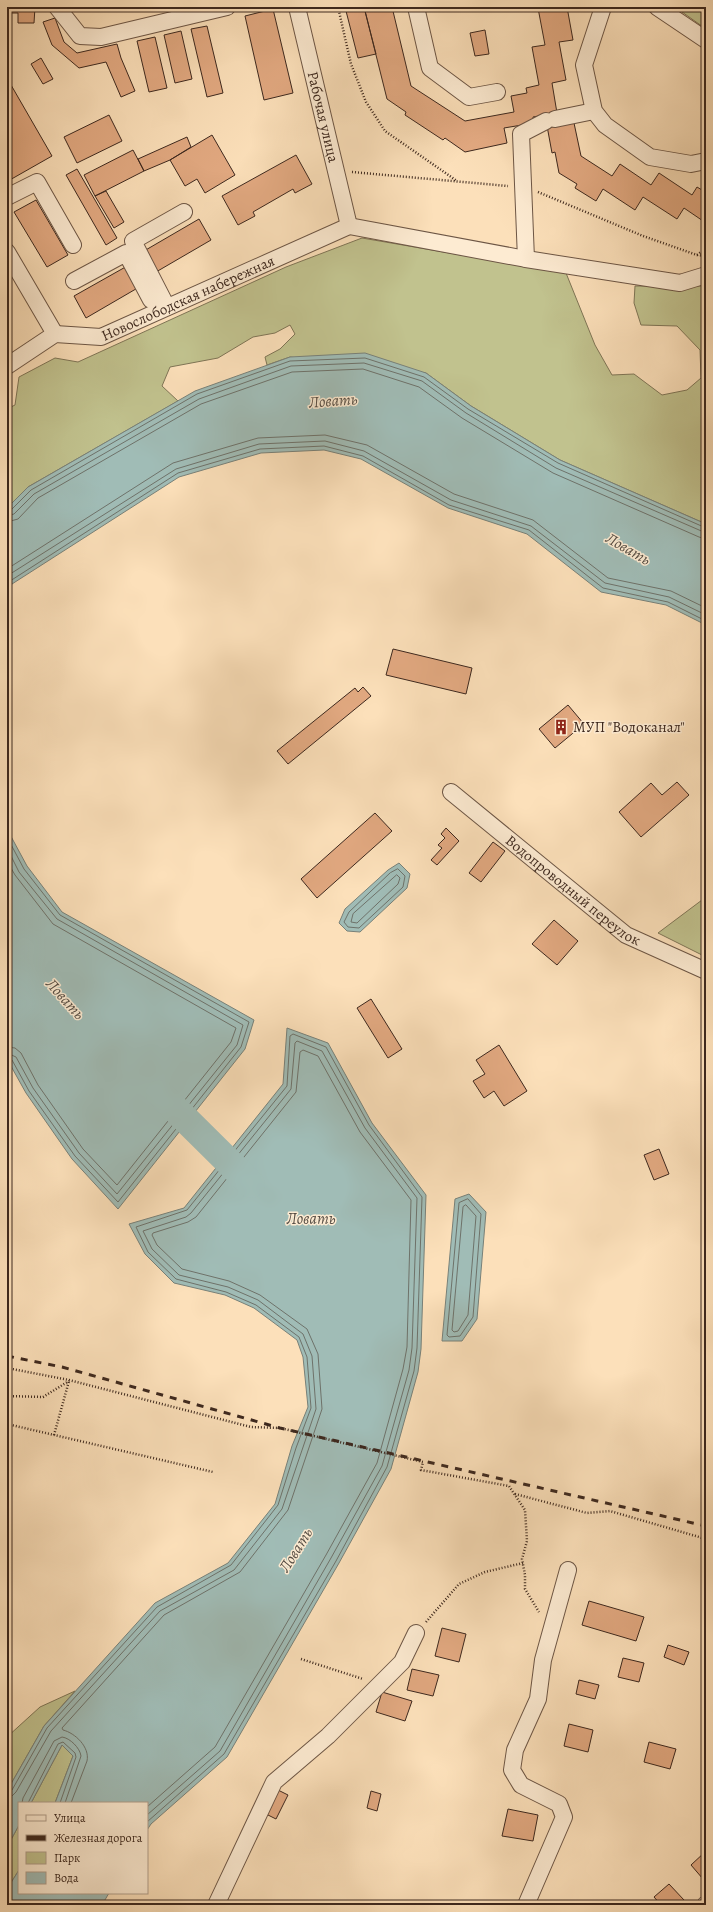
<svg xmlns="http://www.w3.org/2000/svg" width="713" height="1912" font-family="Alegreya,serif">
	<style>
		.green { fill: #c1c28e; stroke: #7f7556 }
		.water { fill: #a0bcb6; stroke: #788179 }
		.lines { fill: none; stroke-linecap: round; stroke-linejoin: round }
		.shore { stroke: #6e726a; stroke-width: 1 }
		.river { stroke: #a0bcb6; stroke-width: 28 }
		.building { fill: #e2a981; stroke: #3d281e }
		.minor-casing { stroke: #6d5645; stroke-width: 18 }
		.path { stroke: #3d281e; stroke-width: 2.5; stroke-dasharray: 1 2; stroke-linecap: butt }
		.minor { stroke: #fdebd2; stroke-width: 16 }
		.rail { stroke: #3d281e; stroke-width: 3; stroke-dasharray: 7 7; stroke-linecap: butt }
		.labels { text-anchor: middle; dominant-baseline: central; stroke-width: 3; stroke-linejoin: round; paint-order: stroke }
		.street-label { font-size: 15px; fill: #3d281e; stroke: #fdebd2 }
		.poi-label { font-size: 15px; fill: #3d281e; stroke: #fdebd2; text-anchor: start }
		.water-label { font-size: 16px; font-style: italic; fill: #564d44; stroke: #fdebd2 }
	</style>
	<rect width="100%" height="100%" fill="#fce0ba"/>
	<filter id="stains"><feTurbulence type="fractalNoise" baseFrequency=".005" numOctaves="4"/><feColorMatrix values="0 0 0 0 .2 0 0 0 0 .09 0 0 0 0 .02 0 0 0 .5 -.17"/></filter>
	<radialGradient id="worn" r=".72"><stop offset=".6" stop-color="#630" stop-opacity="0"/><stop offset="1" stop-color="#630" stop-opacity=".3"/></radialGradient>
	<path class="green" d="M675 7H706V29Z
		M362 238 566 273 595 345 612 375 634 374 662 395 687 390 701 378 700 350 677 326 641 325 634 303 635 286H706V524L560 460 471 406 426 373 290 357 267 365 265 357 280 349 295 334 290 325 275 333 253 337 218 358 170 367 162 386 178 401 28 487 7 508V409L15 405 19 377 55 358 78 362 286 267Z
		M706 897V957L658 933Z
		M75 1691 44 1726 7 1791V1737L40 1707Z
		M62 1745 73 1756 55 1803H31Z
		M19 1825V1870L7 1889V1847Z"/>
	<path class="water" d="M365 353 426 373 471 406 560 460 706 524V625L666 605 601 592 527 534 448 508 361 459 324 450 261 453 179 477 12 584 7 590V508L28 487 195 391 290 357Z
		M7 829 27 866 62 912 254 1020 245 1049 118 1209 72 1159 26 1093 7 1059Z
		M399 863 410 874 407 888 360 932 347 931 339 923 345 909 388 870Z
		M287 1028 328 1043 372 1123 426 1195 421 1349 418 1372 391 1469 339 1563 227 1757 151 1824 147 1830V1803H55L73 1756 62 1745 31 1803H19V1825L7 1847V1791L44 1726 155 1603 228 1563 275 1504 292 1446 308 1407 303 1357 297 1340 254 1308 225 1295 174 1283 145 1254 129 1224 184 1208 283 1084Z
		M469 1194 486 1212 477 1319 462 1341H442L455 1199Z
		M19 1870V1893H109L102 1905H7V1889Z"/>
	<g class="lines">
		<path class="shore" d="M7 511 11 510 31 490 197 394 290 361 365 358 424 377 468 409 558 463 706 528
			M7 516 14 514 34 494 199 399 291 366 364 363 422 381 466 413 556 468 706 533
			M7 522 18 519 38 498 201 404 292 372 363 369 419 387 462 418 553 473 699 537 706 539
			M7 569 173 463 258 438 325 435 367 445 454 494 533 520 608 578 671 591 706 608
			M7 576 176 469 259 444 325 441 364 451 451 500 531 526 605 583 669 597 706 615
			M7 583 178 473 260 449 324 446 363 456 449 505 529 530 603 588 668 602 706 621
			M7 837 24 869 60 915 249 1022 241 1047 118 1202 75 1156 29 1091 12 1060 7 1058
			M7 848 19 872 57 919 243 1025 237 1045 117 1194 79 1153 33 1088 16 1057 7 1053
			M7 861 15 875 53 924 236 1028 231 1042 117 1185 83 1149 38 1085 21 1053 15 1048 7 1047
			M398 869 405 876 403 887 359 928 348 927 344 922 349 912 390 873Z
			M397 875 400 878 398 884 357 923 351 922 353 914Z
			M468 1199 481 1214 473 1317 460 1336 449 1337 447 1335 459 1203Z
			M466 1205 476 1216 468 1315 458 1331 454 1332 452 1330 463 1207Z
			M7 1792 12 1790 47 1728 157 1607 231 1565 278 1505 296 1448 311 1408 307 1357 299 1337 256 1305 226 1292 176 1279 148 1252 136 1227 187 1210 287 1086 290 1036 293 1034 326 1047 369 1125 422 1197 417 1348 414 1371 387 1467 336 1561 224 1754 147 1822
			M7 1797 12 1796 16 1792 51 1731 160 1611 234 1570 282 1509 316 1409 312 1356 303 1334 258 1300 228 1287 179 1275 152 1249 143 1231 186 1217 191 1213 291 1089 295 1043 297 1041 322 1051 365 1128 417 1198 412 1348 409 1370 382 1466 331 1558 220 1751 147 1815
			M22 1803 23 1798 54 1741 62 1737C70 1738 80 1748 81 1756L65 1803
			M28 1803 58 1744 63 1742 75 1753 76 1757 60 1803
			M71 1803 87 1761C90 1747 75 1733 63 1730L62 1728 164 1615 240 1572 288 1510 322 1409 318 1354 307 1329 260 1295 229 1281 182 1269 157 1245 152 1235 153 1233 188 1222 196 1217 296 1092 300 1052 303 1050 318 1056 360 1132 411 1200 407 1347 403 1369 377 1463 326 1555 215 1747 147 1807"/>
		<path class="river" d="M160 1094 251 1184"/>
	</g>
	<path class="building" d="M10 7H35L34 23H18V13H10Z
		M345 7H364L376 54 358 58Z
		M364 7H392L411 86 465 121 514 112 511 96 527 93 526 88 539 85 532 47 545 45 538 8 567 7 573 40 559 42 566 80 552 83 557 113 533 117 534 123 504 128 507 143 465 152 445 138 443 140 405 115 406 112 387 99Z
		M273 9 293 93 264 100 245 16Z
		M55 18 64 42 77 53 117 44 121 58 135 91 121 97 106 62 79 68 52 45 43 22Z
		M207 26 223 93 207 97 191 29Z
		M485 30 489 54 475 56 470 33Z
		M181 31 192 79 175 83 164 35Z
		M155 37 167 88 149 92 137 41Z
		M41 58 53 79 43 84 31 64Z
		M7 78 52 156 8 181 7 179Z
		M109 115 122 141 77 163 64 137Z
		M545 115 574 123 581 156 612 176 620 164 651 185 659 173 692 195 697 187 702 190 706 185V223L684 208 677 219 643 197 635 210 603 189 596 201 575 188 577 184 559 173 555 152 552 153Z
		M212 135 235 175 205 193 197 179 185 186 170 160Z
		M187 137 191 147 170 160 144 171 138 159Z
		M133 150 144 171 95 196 84 175Z
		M296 155 312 184 295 193 293 189 253 212 255 216 238 225 222 196Z
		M77 169 117 238 106 245 66 175Z
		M106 191 124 222 114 228 95 196Z
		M36 200 68 255 47 267 14 212Z
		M199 219 211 240 156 272 144 251Z
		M129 265 141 286 86 318 74 296Z
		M393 649 472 668 466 694 386 675Z
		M363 687 371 696 288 764 277 751 355 688 358 692Z
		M568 705 584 724 555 748 539 729Z
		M677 782 689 795 641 837 619 812 651 783 662 795Z
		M375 813 392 831 317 898 301 879Z
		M446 828 459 841 437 865 431 860 442 848 438 845 445 838 441 834Z
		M493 842 505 851 481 882 469 873Z
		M554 920 578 941 557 965 532 944Z
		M371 999 402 1049 388 1058 357 1008Z
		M499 1045 527 1091 504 1106 494 1091 484 1098 473 1081 485 1074 476 1060Z
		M659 1149 669 1174 654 1180 644 1155Z
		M589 1601 644 1617 636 1641 582 1625Z
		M442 1628 466 1634 459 1662 435 1656Z
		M668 1645 689 1652 684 1665 664 1657Z
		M623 1658 644 1663 639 1682 618 1677Z
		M412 1669 439 1675 433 1696 407 1690Z
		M579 1680 599 1685 595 1699 576 1694Z
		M382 1692 412 1701 405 1721 376 1712Z
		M569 1724 593 1730 588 1752 564 1746Z
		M649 1742 676 1749 670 1769 644 1762Z
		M274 1788 288 1795 276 1819 262 1812Z
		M371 1791 381 1794 377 1811 367 1808Z
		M508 1809 538 1815 533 1841 502 1836Z
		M705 1852 706 1876 703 1879 691 1865Z
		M669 1884 684 1900 679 1905H661L654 1897Z"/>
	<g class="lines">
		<g class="minor-casing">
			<g id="minor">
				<path d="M57 7 80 36 101 37 227 7"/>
				<path id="s1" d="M297 7 349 226"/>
				<path d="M416 7 430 68 469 97 497 92"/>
				<path d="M603 7 584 65 594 111 605 125 650 157 691 164 706 161"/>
				<path d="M657 7 706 40"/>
				<path d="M555 119 594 111"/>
				<path d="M7 197 37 182 73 245"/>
				<path d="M349 226 526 259 680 283 706 275"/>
				<path d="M7 252 55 334"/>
				<path d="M526 259 521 134 546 121"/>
				<path d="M74 281 126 253 151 300"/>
				<path d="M167 307 133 241 184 212"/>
				<path id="s2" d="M7 366 55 334 101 337 349 226"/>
				<path id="s3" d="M451 792 626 935 706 971"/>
				<path d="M216 1905 274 1782 328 1736 402 1662 416 1633"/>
				<path d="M526 1905 564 1817 559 1804 521 1785 512 1770 515 1750 538 1699 543 1660 568 1570"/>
				<path d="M705 1905 706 1904"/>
			</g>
		</g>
		<path class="path" d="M338 7 351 64 366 102 385 131 457 181
			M352 172 508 186
			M538 192 643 236 697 255 706 256
			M697 255 706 248
			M7 1368 69 1380 251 1427 280 1428 423 1462 421 1470 509 1486 525 1510 527 1541 522 1559 525 1575V1589L539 1612
			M7 1396 43 1397 69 1381
			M7 1424 213 1472
			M54 1435 69 1381
			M515 1494 587 1513 610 1511 706 1539
			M426 1622 459 1584 485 1572 523 1563
			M301 1659 363 1679"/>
		<use href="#minor" class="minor"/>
		<path class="rail" d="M7 1356 62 1367 280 1428 706 1526"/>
	</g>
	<defs>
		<g id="building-bare" transform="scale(1.2)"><path d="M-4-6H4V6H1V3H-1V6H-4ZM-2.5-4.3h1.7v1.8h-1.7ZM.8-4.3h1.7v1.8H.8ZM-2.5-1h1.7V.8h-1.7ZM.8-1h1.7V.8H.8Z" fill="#8f2418" stroke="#fdebd2" stroke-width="2.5" paint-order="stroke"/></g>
	</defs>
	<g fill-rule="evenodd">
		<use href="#building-bare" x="561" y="727"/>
	</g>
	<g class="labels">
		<g class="street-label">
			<text stroke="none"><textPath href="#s1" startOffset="113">Рабочая улица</textPath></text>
			<text stroke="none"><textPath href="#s2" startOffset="199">Новослободская набережная</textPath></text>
			<text stroke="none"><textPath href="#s3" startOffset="157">Водопроводный переулок</textPath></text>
		</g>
		<g class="poi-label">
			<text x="573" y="727">МУП "Водоканал"</text>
		</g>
		<g class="water-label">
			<text transform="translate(333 401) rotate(-4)">Ловать</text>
			<text transform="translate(628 549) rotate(30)">Ловать</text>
			<text transform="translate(65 999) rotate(48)">Ловать</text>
			<text x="311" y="1219">Ловать</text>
			<text transform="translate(296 1550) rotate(-58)">Ловать</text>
		</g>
	</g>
	<rect width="713" height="1912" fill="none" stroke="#fce0ba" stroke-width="24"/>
	<rect x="8" y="8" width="697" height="1896" fill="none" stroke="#3d281e" stroke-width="2"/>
	<rect x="12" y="12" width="689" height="1888" fill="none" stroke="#3d281e"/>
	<rect x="18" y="1802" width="130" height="92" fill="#fdebd2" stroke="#b09d8a"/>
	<rect x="26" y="1815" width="20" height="6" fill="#fdebd2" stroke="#b09d8a"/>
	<text x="54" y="1822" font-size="12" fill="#3d281e">Улица</text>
	<rect x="26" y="1835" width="20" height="6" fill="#3d281e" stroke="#b09d8a"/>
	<text x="54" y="1842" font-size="12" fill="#3d281e">Железная дорога</text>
	<rect x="26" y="1852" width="20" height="12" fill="#c1c28e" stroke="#b09d8a"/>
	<text x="54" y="1862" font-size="12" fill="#3d281e">Парк</text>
	<rect x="26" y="1872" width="20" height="12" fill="#a0bcb6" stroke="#b09d8a"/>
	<text x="54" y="1882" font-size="12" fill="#3d281e">Вода</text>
	<rect width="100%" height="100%" filter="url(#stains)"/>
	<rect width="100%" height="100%" fill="url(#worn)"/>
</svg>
